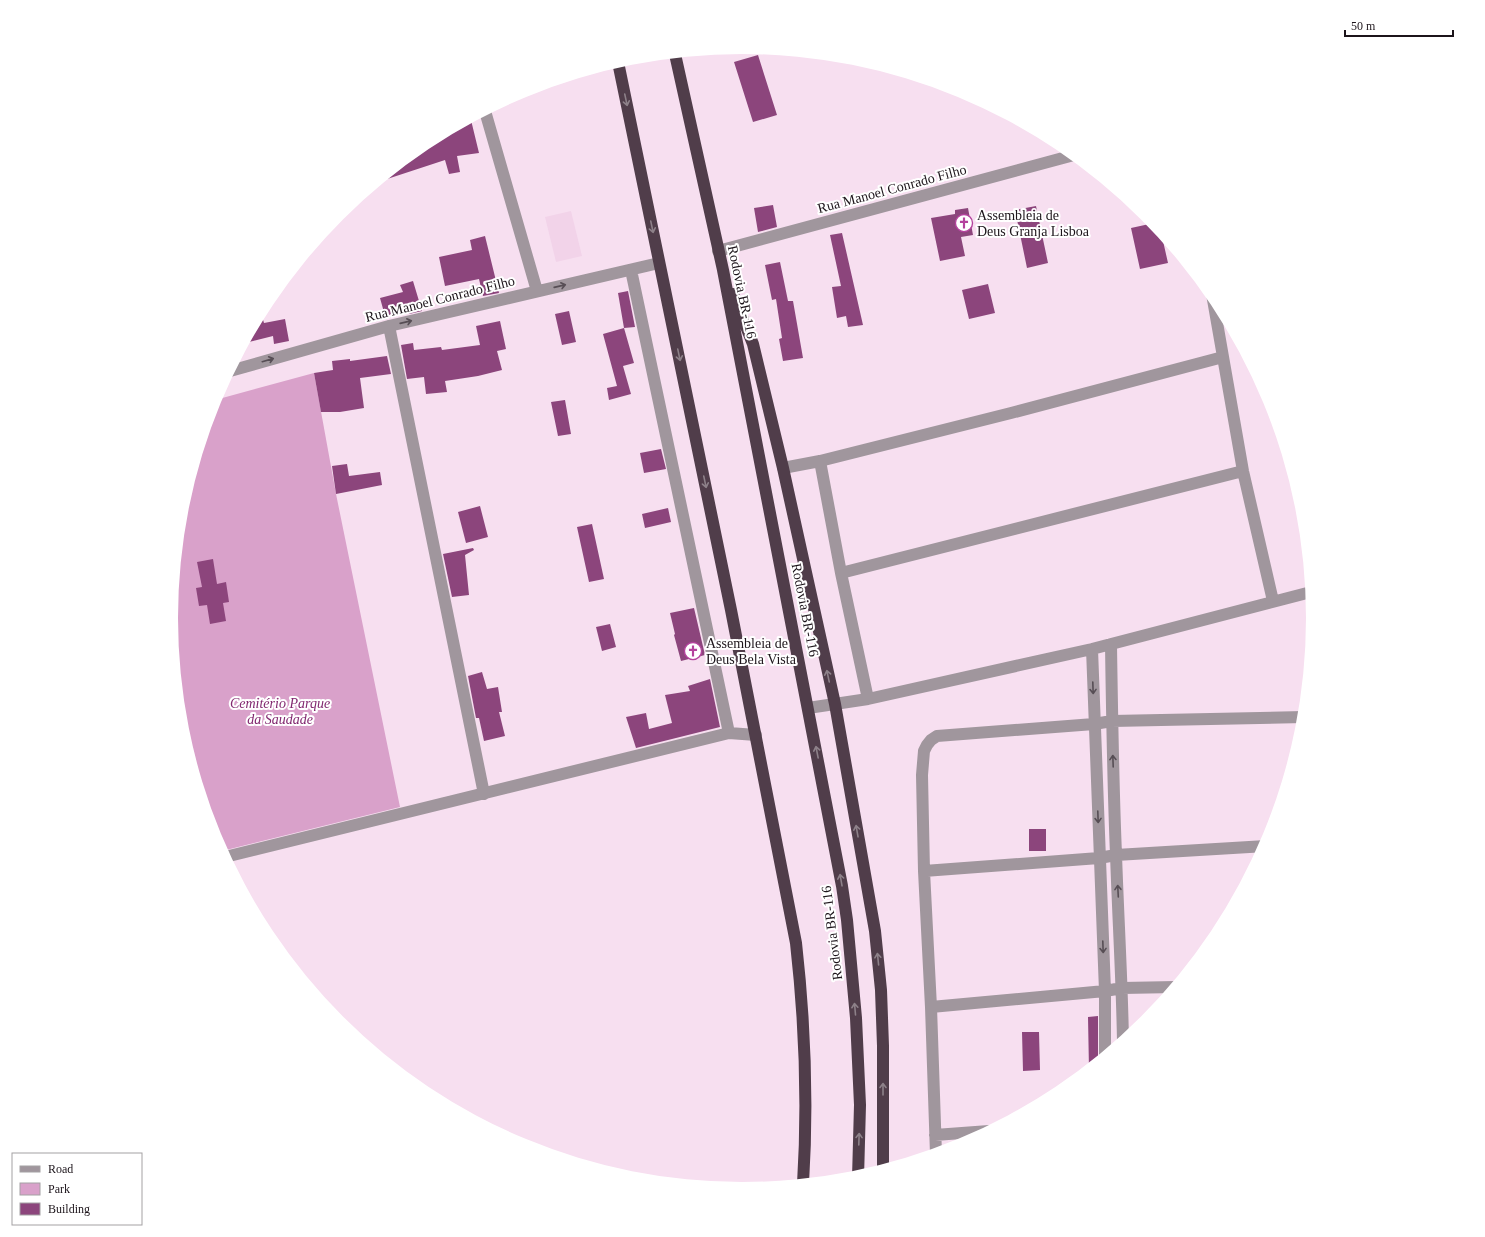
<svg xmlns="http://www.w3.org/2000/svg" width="1485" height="1237" font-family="'Times New Roman',serif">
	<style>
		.built { fill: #f2d3e9 }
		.green { fill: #d9a1ca }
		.building { fill: #8c457c }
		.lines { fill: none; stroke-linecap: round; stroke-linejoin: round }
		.minor { stroke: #a0969d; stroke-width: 12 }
		.highway { stroke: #503d4a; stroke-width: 12 }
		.oneway { stroke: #8d8189 }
		.oneway2 { stroke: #574e55 }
		.labels { text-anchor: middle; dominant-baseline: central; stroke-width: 4; stroke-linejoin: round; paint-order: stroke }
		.street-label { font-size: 14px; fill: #1c141a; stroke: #fff }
		.poi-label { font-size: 14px; fill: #1c141a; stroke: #fff; text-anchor: start }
		.park-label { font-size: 14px; font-style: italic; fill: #822870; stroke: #fff }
	</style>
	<rect width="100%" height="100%" fill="#f7dff0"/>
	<path class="built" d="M571 211 582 256 556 262 545 217Z"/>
	<path class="green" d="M314 373 336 494 400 807 222 851 214 837 182 730 171 618 182 507 215 400Z"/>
	<path class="building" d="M758 55 777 115 753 122 734 62Z
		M471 120 479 153 457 156 460 172 449 174 445 160 378 182 425 143 462 124Z
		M773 205 777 227 758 232 754 208Z
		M1036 206 1048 263 1027 268 1015 210Z
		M968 208 973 235 961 237 965 256 940 261 931 218 955 214V210Z
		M1154 223 1161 232 1168 263 1140 269 1131 228Z
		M842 233 863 325 848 327 846 316 837 318 832 287 841 286 830 235Z
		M485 236 499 293 483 296 479 279 445 286 439 257 472 250 470 240Z
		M780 262 788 301H793L803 358 783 361 779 339 782 338 776 299 772 300 765 265Z
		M413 281 422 311 409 314 408 311 385 316 380 298 403 292 400 285Z
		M988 284 995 313 969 319 962 290Z
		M628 291 635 327 624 328 618 293Z
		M569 311 576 342 562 345 555 314Z
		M261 313 264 323 285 319 289 341 274 344 273 336 245 343Z
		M500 321 506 349 497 351 502 370 478 376 445 381 447 392 426 394 424 377 407 379 401 345 413 343 414 350 441 347 442 350 480 345 476 326Z
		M624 328 634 363 623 366 631 394 609 400 607 388 617 386 603 334Z
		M387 356 391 374 360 378 364 408 340 412H321L314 373 333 370 332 361 350 359V361Z
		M565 400 571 434 558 436 551 402Z
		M661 449 666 469 644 473 640 453Z
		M347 464 349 476 380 472 382 485 336 494 332 466Z
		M480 506 488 537 466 543 458 512Z
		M668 508 671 522 645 528 642 514Z
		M592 524 604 579 589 582 577 527Z
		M473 548 474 550 465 555 469 595 452 597 443 554Z
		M213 559 217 584 226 582 229 602 223 603 226 621 210 624 207 605 199 606 196 588 202 587 197 562Z
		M694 608 705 655 681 661 674 635 675 634 670 613Z
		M610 624 616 647 602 651 596 627Z
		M482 672 487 689 498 687 502 712H499L505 736 484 741 479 718H476L468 676Z
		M710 679 720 727 636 748 626 717 646 713 649 729 672 723 665 695 690 691 688 686Z
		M1029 829H1046V851H1029Z
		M1098 1016V1057L1099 1062 1089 1070 1088 1017Z
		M1022 1032H1039L1040 1070 1023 1071Z"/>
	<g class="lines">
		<path class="minor" d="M485 111 537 291
			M718 251 1074 155
			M631 270 729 733
			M1212 294 1243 471 1273 601
			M389 326 484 794
			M230 371 389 326 659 263
			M820 461 841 573 868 699
			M783 468 820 461 1011 413 1223 357
			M841 573 1243 471
			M1111 644C1112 714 1113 784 1116 854 1118 916 1122 979 1123 1042
			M1092 649 1105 991V1057
			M808 708 868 699 1092 649 1311 592
			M225 857 729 733 756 735
			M924 871 1099 858 1116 855 1266 846
			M931 1007 1105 991 1122 988 1176 987
			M935 1135 989 1131
			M936 1154 931 1007 924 871 922 775 924 751 927 745 931 740 937 736 1094 724 1112 721 1304 717"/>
		<path class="highway" d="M675 54 723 270 842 886 847 920 856 1018 860 1105 858 1178
			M618 62 731 610 796 943C805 1023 808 1104 803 1184
			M733 294 753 344 783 468 835 704 875 931 881 990 883 1046V1170"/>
	</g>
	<defs><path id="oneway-shaft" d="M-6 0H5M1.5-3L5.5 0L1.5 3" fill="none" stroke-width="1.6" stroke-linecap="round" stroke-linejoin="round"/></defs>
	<g class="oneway">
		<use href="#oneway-shaft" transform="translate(626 100) rotate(78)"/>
		<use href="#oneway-shaft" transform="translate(652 227) rotate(78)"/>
		<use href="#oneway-shaft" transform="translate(679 355) rotate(78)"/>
		<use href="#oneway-shaft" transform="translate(705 482) rotate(78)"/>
		<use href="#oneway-shaft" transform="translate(828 676) rotate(-102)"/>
		<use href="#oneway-shaft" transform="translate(817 752) rotate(-101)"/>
		<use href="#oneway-shaft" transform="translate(857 831) rotate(-100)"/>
		<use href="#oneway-shaft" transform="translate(841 880) rotate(-100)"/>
		<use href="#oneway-shaft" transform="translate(878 959) rotate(-96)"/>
		<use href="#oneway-shaft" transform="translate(855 1009) rotate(-95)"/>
		<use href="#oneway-shaft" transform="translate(883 1089) rotate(-90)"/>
		<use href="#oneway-shaft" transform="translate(859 1139) rotate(-88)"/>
	</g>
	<g class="oneway2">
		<use href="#oneway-shaft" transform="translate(560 286) rotate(-13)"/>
		<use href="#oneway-shaft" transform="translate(406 322) rotate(-13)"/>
		<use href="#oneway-shaft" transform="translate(268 360) rotate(-16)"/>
		<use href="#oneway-shaft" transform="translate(1093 688) rotate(88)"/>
		<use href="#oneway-shaft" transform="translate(1113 761) rotate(-92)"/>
		<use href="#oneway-shaft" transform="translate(1098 817) rotate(88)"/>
		<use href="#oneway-shaft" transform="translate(1118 891) rotate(-93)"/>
		<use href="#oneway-shaft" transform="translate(1103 947) rotate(88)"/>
	</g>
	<defs>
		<g id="church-ring" transform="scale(0.9)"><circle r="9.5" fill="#fff" stroke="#b4429d" stroke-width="1.5"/><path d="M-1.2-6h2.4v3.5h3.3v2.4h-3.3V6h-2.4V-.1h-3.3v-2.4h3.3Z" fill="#b4429d"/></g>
	</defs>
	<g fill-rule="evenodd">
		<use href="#church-ring" x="964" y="223"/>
		<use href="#church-ring" x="693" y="651"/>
	</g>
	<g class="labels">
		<g class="street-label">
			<text transform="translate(892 189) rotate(-15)">Rua Manoel Conrado Filho</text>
			<text transform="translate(742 292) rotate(78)">Rodovia BR-116</text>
			<text transform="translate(440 299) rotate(-14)">Rua Manoel Conrado Filho</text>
			<text transform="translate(805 610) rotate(79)">Rodovia BR-116</text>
			<text transform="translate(832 933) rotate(-97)">Rodovia BR-116</text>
		</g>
		<g class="poi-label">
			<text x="977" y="215">Assembleia de<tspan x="977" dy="16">Deus Granja Lisboa</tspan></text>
			<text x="706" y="643">Assembleia de<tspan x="706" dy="16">Deus Bela Vista</tspan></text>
		</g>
		<g class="park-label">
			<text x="280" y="703">Cemitério Parque<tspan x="280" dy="16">da Saudade</tspan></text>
		</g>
	</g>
	<path d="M0 0H1485V1237H0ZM178 618a564 564 0 1 1 1128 0a564 564 0 1 1-1128 0Z" fill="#fff" fill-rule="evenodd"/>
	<rect x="12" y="1153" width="130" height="72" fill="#ffffff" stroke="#a4a1a3"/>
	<rect x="20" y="1166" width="20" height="6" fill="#a0969d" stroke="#a4a1a3"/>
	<text x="48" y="1173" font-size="12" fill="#1c141a">Road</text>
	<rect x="20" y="1183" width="20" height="12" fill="#d9a1ca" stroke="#a4a1a3"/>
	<text x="48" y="1193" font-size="12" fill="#1c141a">Park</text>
	<rect x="20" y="1203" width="20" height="12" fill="#8c457c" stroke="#a4a1a3"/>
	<text x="48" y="1213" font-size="12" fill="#1c141a">Building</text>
	<path d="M1345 30v6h108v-6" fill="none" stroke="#1c141a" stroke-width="2"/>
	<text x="1351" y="30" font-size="12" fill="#1c141a" stroke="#ffffff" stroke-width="3" paint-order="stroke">50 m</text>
</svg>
